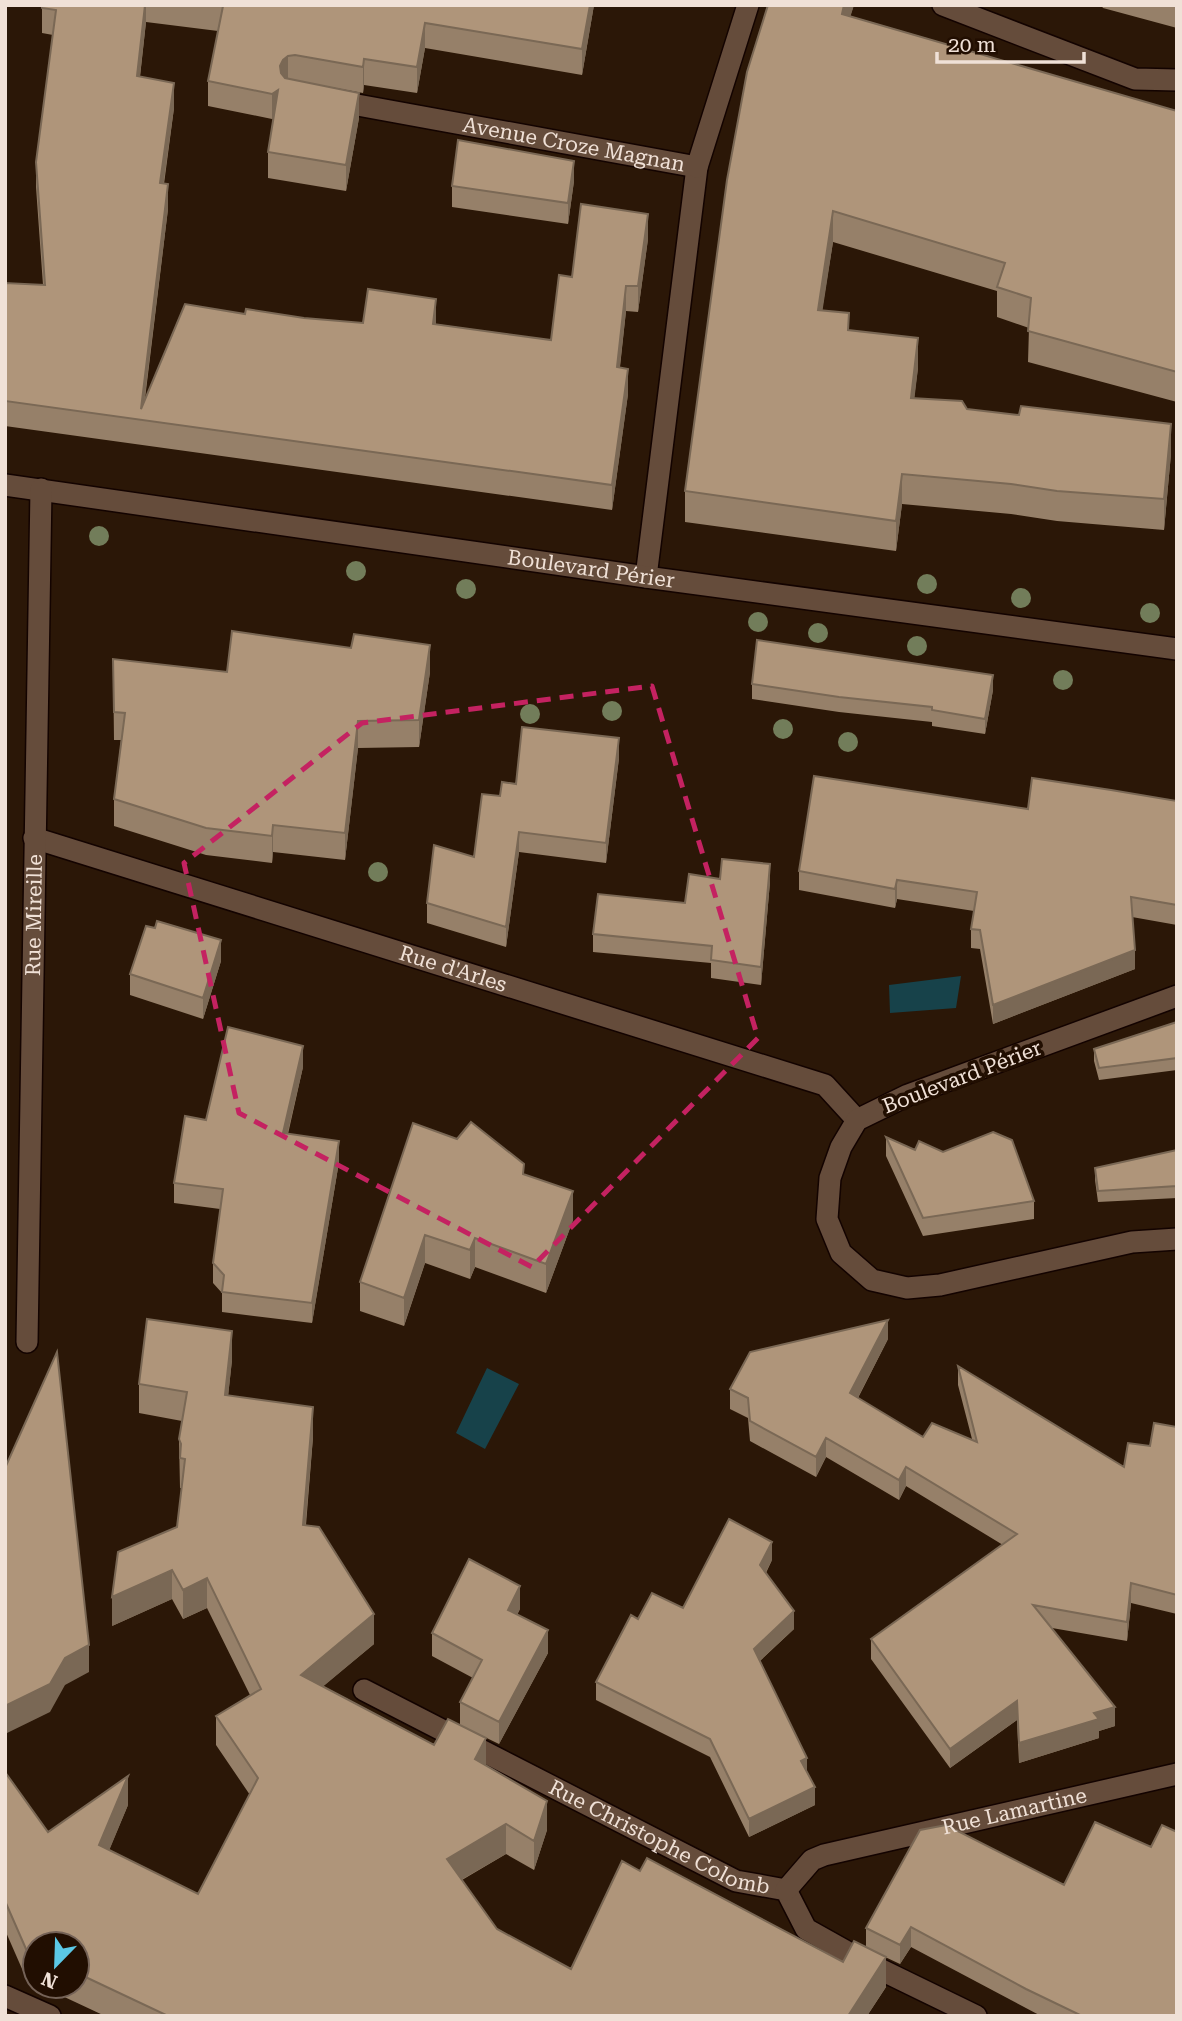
<svg xmlns="http://www.w3.org/2000/svg" width="1182" height="2021" font-family="'Roboto Serif',serif">
	<style>
		.water { fill: #17424a }
		.lines { fill: none; stroke-linecap: round; stroke-linejoin: round }
		.minor-casing { stroke: #130300; stroke-width: 24 }
		.minor { stroke: #654c3b; stroke-width: 21 }
		.tree { fill: #727d5a }
		.wall { fill: #968069 }
		.shaded-wall { fill: #7a6855 }
		.building { fill: #af957a; stroke: #7a6855; stroke-width: 2 }
		.marked { fill: none; stroke: #c42261; stroke-width: 5; stroke-dasharray: 14 9; stroke-linejoin: round }
		.labels { text-anchor: middle; dominant-baseline: central; stroke-width: 7; stroke-linejoin: round; paint-order: stroke }
		.street-label { font-size: 21px; fill: #f0e1d7; stroke: #210e01 }
	</style>
	<rect width="100%" height="100%" fill="#2b1707"/>
	<path class="water" d="M961 976 956 1008 890 1013 889 985Z
		M487 1368 519 1384 485 1449 456 1433Z"/>
	<g class="lines">
		<g class="minor-casing">
			<g id="minor">
				<path d="M943 5 1135 79 1177 80"/>
				<path id="s1" d="M330 100 697 167 646 577"/>
				<path d="M697 167 748 5"/>
				<path id="s2" d="M5 485 646 577 1177 649"/>
				<path id="s3" d="M34 838 825 1085 857 1120"/>
				<path d="M1177 996 908 1095 857 1120 841 1147 830 1178 827 1219 841 1253 872 1280 907 1288 940 1285 1132 1242 1177 1239"/>
				<path id="s4" d="M27 1342 41 489"/>
				<path id="s5" d="M364 1690 736 1881 786 1890 806 1929 865 1962 976 2016"/>
				<path id="s6" d="M786 1890 812 1860 824 1855 1177 1774"/>
				<path d="M5 1996 50 2016"/>
			</g>
		</g>
		<use href="#minor" class="minor"/>
	</g>
	<g class="tree">
		<circle cx="99" cy="536" r="10"/>
		<circle cx="356" cy="571" r="10"/>
		<circle cx="927" cy="584" r="10"/>
		<circle cx="466" cy="589" r="10"/>
		<circle cx="1021" cy="598" r="10"/>
		<circle cx="1150" cy="613" r="10"/>
		<circle cx="758" cy="622" r="10"/>
		<circle cx="818" cy="633" r="10"/>
		<circle cx="917" cy="646" r="10"/>
		<circle cx="1063" cy="680" r="10"/>
		<circle cx="612" cy="711" r="10"/>
		<circle cx="530" cy="714" r="10"/>
		<circle cx="783" cy="729" r="10"/>
		<circle cx="848" cy="742" r="10"/>
		<circle cx="378" cy="872" r="10"/>
	</g>
	<path class="wall" d="M42 5H594L582 75 425 48 417 93 364 85 363 93 298 81 359 118 346 191 268 178V152L273 118 272 119 208 106V81L218 31 146 22 140 77 174 108 164 184 168 209 145 399 245 314 363 323 436 324 551 340 572 277 648 239 638 312 626 311 620 367 628 394 612 510 5 426V283L43 285 36 187V162L53 35 42 33Z
		M768 5H854L850 16 1177 111V402L1028 362 1029 328 997 317V291L833 242 822 310 849 330 918 368 914 398 1171 454 1164 530 1057 521 1011 514 902 504 896 551 685 522V491Z
		M1101 5H1177V28L1103 8Z
		M574 181 568 224 452 207V186Z
		M113 659 227 672H430L419 747 358 748 345 860 273 852 272 863 206 855 114 826V799L121 740H114Z
		M752 684 993 690 985 734 932 726V722L839 712 752 699Z
		M619 758 606 863 519 852 506 947 427 923V903L474 857 500 796 516 784Z
		M1177 801V925L1132 917 1135 969 993 1024 980 949 971 948V929L974 911 897 899 895 908 799 890V871L1028 809Z
		M720 879 770 882 761 985 711 978V963L593 952V934L685 903Z
		M221 961 203 1019 130 995V974Z
		M1177 1022V1070L1099 1080 1094 1061V1049Z
		M303 1067 288 1134 339 1162 312 1323 222 1312V1293L213 1283V1263L220 1209 174 1203V1183L206 1120Z
		M413 1123 524 1174 573 1220 546 1293 475 1267 470 1279 425 1263 404 1326 360 1311V1282Z
		M886 1137 1034 1201V1219L923 1236 886 1156Z
		M1177 1150V1198L1098 1202 1095 1180V1168Z
		M888 1339 858 1398 923 1437 972 1439 958 1385V1366L1124 1467 1150 1446 1177 1427V1614L1131 1603 1127 1641 1052 1628 1115 1726 1099 1731V1738L1019 1763 1017 1720 950 1768 871 1659V1639L1003 1545 906 1486 899 1500 826 1457 816 1477 750 1441 748 1418 730 1409V1389Z
		M232 1360 228 1396 313 1437 306 1525 374 1644 323 1686 434 1745 486 1765 547 1830 534 1870 506 1854 462 1880 497 1929 571 1969 640 1871 886 1987 867 2016H105L58 1994 55 1986H77V1944H35V1979L26 1978 5 1930V1772L48 1832 128 1805 109 1850 198 1894 250 1795 216 1745V1716L250 1695 207 1608 183 1619 172 1599 112 1626 177 1527 182 1488H180L179 1439 182 1421 139 1413V1384Z
		M772 1560 766 1573 794 1629 760 1661 807 1772 815 1805 749 1837 710 1757 596 1700V1682L638 1619 683 1608Z
		M520 1609 517 1615 548 1653 499 1744 460 1725V1702L473 1678 432 1656V1633Z
		M1151 1847 1177 2016H1041L911 1947 900 1964 866 1948V1928L1064 1885Z"/>
	<path class="shaded-wall" d="M145 5H146V22L137 102V76Z
		M590 5H594L582 75V49Z
		M844 5H854L842 44V14Z
		M425 23V48L417 93V67Z
		M288 56V81L280 91V66L283 60Z
		M364 59V85L363 93V67Z
		M174 83V108L160 209V183Z
		M278 90V116L272 119V94Z
		M359 93V118L346 191V165Z
		M574 161V181L568 224V203Z
		M168 184V209L142 420 141 409Z
		M833 211V242L818 340V310Z
		M648 214V239L638 312V286Z
		M626 286V311L617 392V367Z
		M436 299V324H433Z
		M918 338V368L911 428V398Z
		M628 369V394L612 510V485Z
		M1171 424V454L1164 530V499Z
		M902 474V504L896 551V521Z
		M430 645V672L419 747V720Z
		M993 675V690L985 734V719Z
		M358 721V748L345 860V833Z
		M619 738V758L606 863V843Z
		M273 825V852L272 863V836Z
		M519 832V852L506 947V927Z
		M770 864V882L761 985V967Z
		M897 880V899L895 908V889Z
		M221 940V961L203 1019V998Z
		M1135 950V969L993 1024V1005Z
		M303 1046V1067L283 1153V1133Z
		M339 1141V1162L312 1323V1303Z
		M573 1191V1220L546 1293V1264Z
		M425 1235V1263L404 1326V1298Z
		M475 1238V1267L470 1279V1250Z
		M888 1320V1339L850 1413V1393Z
		M232 1331V1360L225 1425V1395Z
		M313 1407V1437L303 1554V1525Z
		M826 1438V1457L816 1477V1457Z
		M906 1467V1486L899 1500V1480Z
		M772 1542V1560L760 1583V1565Z
		M172 1570V1599L112 1626V1597Z
		M207 1578V1608L183 1619V1590Z
		M1131 1583V1603L1127 1641V1622Z
		M520 1586V1609L508 1632V1610Z
		M794 1611V1629L754 1666V1649Z
		M374 1614V1644L301 1705V1675Z
		M548 1630V1653L499 1744V1722Z
		M89 1645V1672L65 1685 50 1712 5 1734V1706L65 1658Z
		M1017 1701V1720L950 1768V1749Z
		M1115 1707V1726L1099 1731V1738L1019 1763V1743L1094 1713Z
		M486 1738V1768L475 1759Z
		M807 1758V1775L801 1761Z
		M128 1776V1805L99 1875V1845Z
		M815 1787V1805L749 1837V1819Z
		M547 1801V1830L534 1870V1841Z
		M506 1824V1854L447 1888V1859Z
		M911 1927V1947L900 1964V1945Z
		M886 1957V1987L867 2016H848Z"/>
	<path class="building" d="M42 5H145L137 76 174 83 160 183 168 184 141 409 185 304 245 314 246 309 304 318 363 323 368 289 436 299 433 324 551 340 559 275 572 277 581 204 648 214 638 286H626L617 367 628 369 612 485 5 401V283L45 285 36 162 56 10 42 8Z
		M215 5H590L582 49 425 23 417 67 364 59 363 67 295 55 288 56 283 60 280 66 281 73 285 78 359 93 346 165 268 152 278 90 272 94 208 81 223 6Z
		M768 5H844L842 14 1177 111V372L1028 331 1031 298 997 287 1005 263 833 211 818 310 849 313 848 330 918 338 911 398 962 401 967 409 1019 415 1021 406 1171 424 1164 499 1057 491 1011 484 902 474 896 521 685 491 727 180 747 72Z
		M458 140 574 161 568 203 452 186Z
		M232 631 351 648 354 634 430 645 419 720 358 721 345 833 273 825 272 836 206 828 114 799 125 713 114 712 113 659 227 672Z
		M757 640 993 675 985 719 932 710V707L839 697 752 684Z
		M522 727 619 738 606 843 519 832 506 927 427 903 434 845 474 857 482 794 500 796 502 782 516 784Z
		M814 776 1028 809 1032 778 1111 790 1177 801V905L1131 897 1135 950 993 1005 980 930 971 929 977 892 897 880 895 889 799 871Z
		M722 859 770 864 761 967 711 960 712 946 593 934 598 894 685 903 689 874 720 879Z
		M157 921 221 940 203 998 130 974 146 926 155 928Z
		M1177 1022V1058L1099 1068 1094 1049Z
		M228 1027 303 1046 283 1133 339 1141 312 1303 222 1292 224 1275 213 1263 223 1189 174 1183 185 1116 206 1120Z
		M471 1122 524 1164 523 1174 573 1191 546 1264 475 1238 470 1250 425 1235 404 1298 360 1282 413 1123 457 1139Z
		M993 1132 1012 1140 1034 1201 923 1218 886 1137 915 1150 919 1141 943 1152Z
		M1177 1150V1186L1098 1191 1095 1168Z
		M147 1319 232 1331 225 1395 313 1407 303 1525 319 1527 374 1614 301 1675 434 1745 448 1719 486 1738 475 1759 547 1801 534 1841 506 1824 447 1859 497 1929 571 1969 622 1861 640 1871 647 1858 843 1962 854 1941 886 1957 848 2016H168L77 1973V1944H35V1950L26 1949 5 1901V1772L48 1832 128 1776 99 1845 198 1894 258 1778 216 1716 261 1689 207 1578 183 1590 172 1570 112 1597 118 1552 177 1527 185 1459 180 1458 181 1444 179 1439 187 1392 139 1384Z
		M888 1320 850 1393 923 1437 932 1423 977 1442 958 1366 1124 1467 1128 1443 1150 1446 1154 1423 1177 1427V1595L1131 1583 1127 1622 1033 1605 1115 1707 1094 1713 1099 1719 1019 1743 1017 1701 950 1749 871 1639 1017 1534 906 1467 899 1480 826 1438 816 1457 750 1421 748 1398 730 1389 750 1352Z
		M57 1352 89 1645 65 1658 50 1684 5 1706V1468Z
		M729 1519 772 1542 760 1565 794 1611 754 1649 807 1758 801 1761 815 1787 749 1819 710 1739 596 1682 631 1615 638 1619 652 1593 683 1608Z
		M469 1559 520 1586 508 1610 548 1630 499 1722 460 1702 482 1660 432 1633Z
		M1095 1822 1151 1847 1162 1825 1177 1832V2016H1082L1026 1989 911 1927 900 1945 866 1928 920 1830 946 1825 1064 1885Z"/>
	<path class="marked" d="M652 686 758 1038 532 1267 239 1113 184 863 362 723Z"/>
	<g class="labels">
		<g class="street-label">
			<text stroke="none"><textPath href="#s1" startOffset="248">Avenue Croze Magnan</textPath></text>
			<text stroke="none"><textPath href="#s2" startOffset="592">Boulevard Périer</textPath></text>
			<text stroke="none"><textPath href="#s4" startOffset="427">Rue Mireille</textPath></text>
			<text stroke="none"><textPath href="#s3" startOffset="439">Rue d'Arles</textPath></text>
			<text transform="translate(962 1077) rotate(-21)">Boulevard Périer</text>
			<text stroke="none"><textPath href="#s6" startOffset="248">Rue Lamartine</textPath></text>
			<text stroke="none"><textPath href="#s5" startOffset="331">Rue Christophe Colomb</textPath></text>
		</g>
	</g>
	<rect width="1182" height="2021" fill="none" stroke="#f0e1d7" stroke-width="14"/>
	<g transform="translate(56 1965) rotate(203)"><circle r="33" fill="#210e01" stroke="#746257" stroke-width="2"/>
	<path d="M0-5L12 26L0 18L-12 26Z" fill="#5bc8e6"/>
	<text y="-10" font-size="19" font-weight="bold" text-anchor="middle" fill="#f0e1d7">N</text>
	</g>
	<path d="M937 52v10h147v-10" fill="none" stroke="#f0e1d7" stroke-width="3.5"/>
	<text x="948" y="52" font-size="21" fill="#f0e1d7" stroke="#210e01" stroke-width="5" paint-order="stroke">20 m</text>
</svg>
